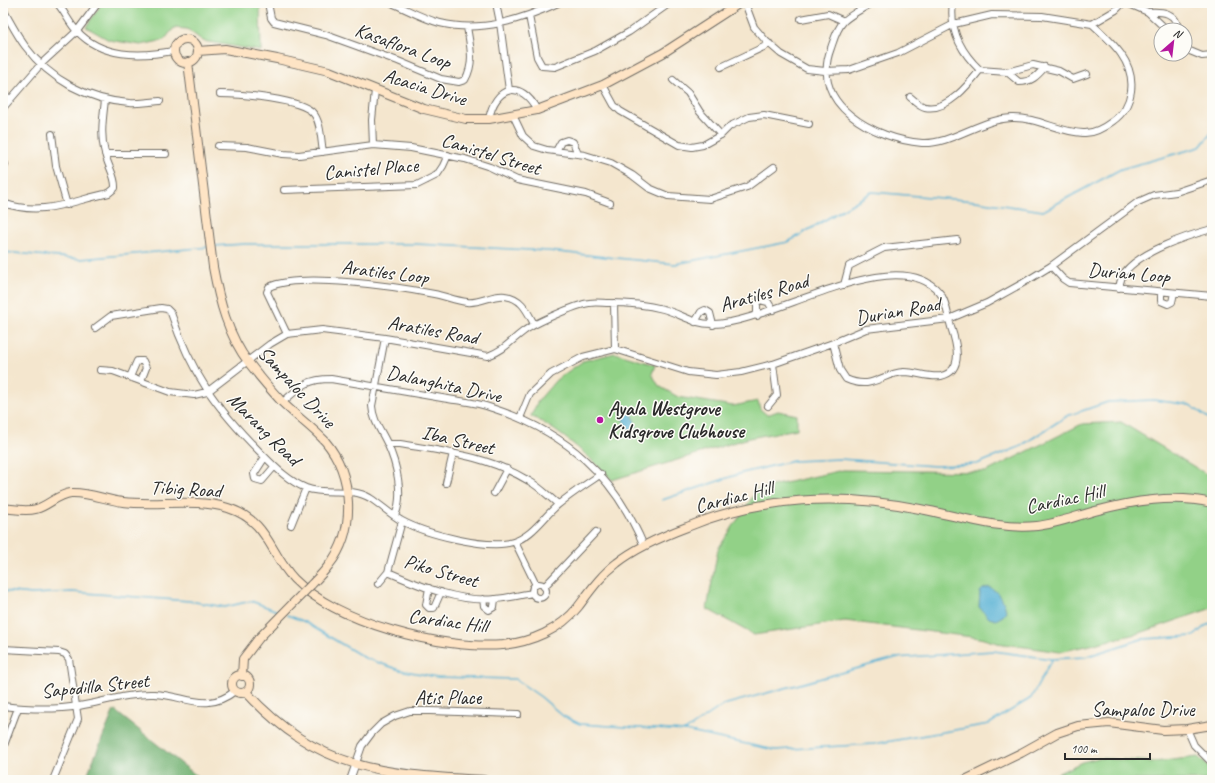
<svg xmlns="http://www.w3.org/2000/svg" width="1215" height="783" font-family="Caveat,sans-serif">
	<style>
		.green { fill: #92d187; stroke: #5e7e59 }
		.forest { fill: #75b374; stroke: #506f50 }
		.water { fill: #56b1d4; stroke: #406e80 }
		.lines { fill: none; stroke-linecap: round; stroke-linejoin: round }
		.stream { stroke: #56b1d4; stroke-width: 1.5 }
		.street-casing { stroke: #716c64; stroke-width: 8 }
		.secondary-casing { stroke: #716c64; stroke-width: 10 }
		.street { stroke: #fff; stroke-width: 6 }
		.secondary { stroke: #fee4c5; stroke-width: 8 }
		.secondary-bridge-casing { stroke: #716c64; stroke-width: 10; stroke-linecap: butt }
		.secondary-bridge { stroke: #fee4c5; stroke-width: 8 }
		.poi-dot { fill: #b5179e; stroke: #fdfcf7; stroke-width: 1.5 }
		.labels { text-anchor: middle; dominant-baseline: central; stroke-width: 3; stroke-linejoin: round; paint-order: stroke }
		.street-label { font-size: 20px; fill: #2b2b2b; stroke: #fdfcf7 }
		.poi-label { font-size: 20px; font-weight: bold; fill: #2b2b2b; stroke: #fdfcf7; text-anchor: start }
	</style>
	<rect width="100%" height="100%" fill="#fdfcf7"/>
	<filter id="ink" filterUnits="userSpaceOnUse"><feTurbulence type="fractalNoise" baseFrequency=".025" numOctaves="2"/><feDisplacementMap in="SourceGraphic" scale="8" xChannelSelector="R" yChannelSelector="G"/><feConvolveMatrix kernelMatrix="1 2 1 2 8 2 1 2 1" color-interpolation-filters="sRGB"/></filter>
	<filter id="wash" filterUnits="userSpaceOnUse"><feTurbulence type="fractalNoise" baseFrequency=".012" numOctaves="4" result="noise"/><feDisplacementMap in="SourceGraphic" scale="16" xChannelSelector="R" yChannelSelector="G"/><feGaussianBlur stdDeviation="0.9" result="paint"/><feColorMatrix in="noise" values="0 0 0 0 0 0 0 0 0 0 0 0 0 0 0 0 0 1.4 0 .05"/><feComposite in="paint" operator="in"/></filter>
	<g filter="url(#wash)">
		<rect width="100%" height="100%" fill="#f4e6ce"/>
		<path class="green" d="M102 3H260L261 51 203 41 187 29 174 28 164 40 141 45 109 40 86 27Z
			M615 353 655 365 652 374 659 386 678 397 733 406 758 401 760 409 767 415 778 411 797 415V429L749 438 612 480C588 455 562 432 531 416L538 401 556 380 583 361Z
			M1121 422 1211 477 1212 475V608L1140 633 1060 652 997 643 980 638 845 621 754 635 707 609 718 549 758 489 843 470 986 472 1082 424Z
			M1198 757 1212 770V780H1044L1082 762 1098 758 1154 762Z"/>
		<path class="forest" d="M114 710 202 780H85Z"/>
		<path class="water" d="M630 408 637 428 628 431 621 411Z
			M989 587C999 592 1004 600 1006 611L1003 616 996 620 989 618 979 607 980 592 983 589Z"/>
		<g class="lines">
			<path class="stream" d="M214 246 244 244H415L548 251 675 264 788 242 872 192 976 201 1043 211 1121 169 1200 147 1212 132
				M3 252 81 259 209 247
				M662 500 742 473 793 461 840 459 935 466 977 464 1019 447 1067 416 1108 402 1154 400 1190 405 1212 421
				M3 591 32 594 72 592 189 601 225 607 251 601 280 612
				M287 615 303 621 365 658 400 670 437 677 515 679 541 697 563 716 580 724 685 731 775 750 874 744 989 724 1031 698 1052 659
				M685 731 723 705 895 658 993 651 1052 659 1085 657 1142 639 1194 636 1205 626 1212 623"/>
		</g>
	</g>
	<g filter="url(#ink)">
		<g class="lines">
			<g class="street-casing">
				<path id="street" d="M57 3C65 12 69 23 77 31 102 58 140 57 173 51
					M268 3 271 18 274 22 326 35 398 61 441 79 459 82 465 80C475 63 470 45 467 27
					M392 3C408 10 424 19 440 23 481 33 521 20 558 3
					M496 3 500 23 509 90
					M745 3 754 27 766 41 781 54 807 69 825 71 849 70 898 53 954 24 992 15 1042 16 1092 24 1116 10 1123 3
					M872 3C864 8 851 14 844 21 837 28 834 39 831 48 809 105 875 139 922 143 951 145 980 119 1012 118 1037 117 1058 132 1083 133 1093 134 1105 127 1113 121 1123 114 1129 104 1131 91 1135 62 1112 42 1092 24
					M953 3C949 31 961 52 980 70L1007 72 1033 65 1059 71 1073 79 1087 74
					M1127 3 1148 12 1167 30
					M3 9C10 22 17 35 25 46 50 80 88 100 129 103 139 104 150 102 160 101
					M1148 12C1162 11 1177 12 1178 30
					M529 16 537 57 542 66 555 67 595 51 629 32 670 3
					M801 19 828 14 844 21
					M1185 49 1202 56 1212 55
					M721 67 770 44
					M1007 72 1019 82C1032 82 1037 76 1045 67
					M673 80 688 93 700 112 721 135
					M603 85 614 105 620 111 679 145 692 147 703 145 721 135 730 126 749 117 764 115 809 124
					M3 92 10 100
					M220 94C239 94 302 99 313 113 321 121 321 141 323 152
					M910 97C914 100 920 106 925 107 947 112 969 84 980 70
					M3 108 41 64 77 31 98 3
					M513 115 523 136 534 146 547 150 585 155 611 163 632 175 649 188 668 196 710 199 747 187 774 167
					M489 119C495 86 521 79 537 110
					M52 134 56 166 67 205
					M373 145 372 120 375 90
					M218 146 247 147 283 154 299 155 373 145 411 148 465 159 490 167 517 180 586 194 610 203
					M556 151 561 142 567 140 573 142 578 154
					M105 154H166
					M3 165 5 164
					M284 190 417 185 437 175 443 166 448 155
					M3 203C43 217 71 201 109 193L115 188C116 176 107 165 105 153 100 135 103 118 105 100
					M1051 266 1063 279 1069 283 1212 296
					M844 285 849 266 884 248 957 240
					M1119 288C1120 283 1121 277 1124 273 1141 251 1186 236 1212 229
					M1161 292V301L1168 304 1172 302 1174 293
					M614 303 615 349
					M757 316V303L760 300 768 302 773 310
					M695 322 701 312 705 310 710 313 713 325
					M95 328 111 316 161 308 167 309 171 313C191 373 216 408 261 453 274 466 288 481 306 488 327 496 350 486 370 498 381 505 391 515 402 521 426 534 488 550 513 542 533 536 544 516 559 504 572 493 587 484 601 474
					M287 334 267 292 269 287C300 272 399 287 434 294 445 296 456 301 467 302 479 304 493 294 505 296 522 298 527 311 534 324
					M385 338 372 406C373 421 381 430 387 443 397 464 404 495 395 516
					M100 370 113 371 170 392 194 395 207 392 270 344 287 334 322 330 385 338 488 356C506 349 509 342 524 331 535 323 575 305 589 303 595 302 603 303 609 303 628 303 644 304 663 309 681 314 695 325 714 324 771 323 895 241 939 292 946 299 948 317 951 327 956 342 965 371 941 376 930 378 916 372 904 372 881 373 873 391 846 379L840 370 833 343
					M130 377 137 361H143L146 368 141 381
					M283 402C300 387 306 379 331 379 368 385 405 392 442 398 458 401 477 402 492 408 566 432 614 475 644 546
					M768 406 777 395 773 364
					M520 418 530 394 551 374 583 357 615 349 688 372 716 375 741 372 773 364 833 343 866 329 949 319 987 303 1023 283 1051 266 1138 202 1154 195 1176 192 1212 180
					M388 444H400C447 452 488 456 529 481 540 487 549 497 558 504
					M265 457 254 474 255 479 262 481 274 467
					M446 483 453 453
					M494 493 507 469
					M291 525 306 488
					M515 542 536 585
					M388 572C420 586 460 603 496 599 508 598 520 595 532 593
					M378 584 388 572 402 521
					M532 591a7 7 0 1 1 14 0a7 7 0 1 1-14 0Z
					M544 587 596 532
					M429 588 426 605 429 608H434L441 592
					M483 599 484 606 489 610 494 607 495 599
					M3 649 59 652 65 654 69 659 78 719 53 780
					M3 706C28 709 54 710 79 706 103 702 129 693 154 694 185 695 206 714 235 691
					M1187 729 1194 745 1212 763
					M3 748 18 708
					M350 780 362 746 371 734 381 724 395 716 410 711H430L518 714"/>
			</g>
			<g class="secondary-casing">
				<path id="secondary" d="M174 51a12 12 0 1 1 24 0a12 12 0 1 1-24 0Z
					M198 51 225 49 277 59 329 71 424 109 466 119H489L537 110 603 85 663 53 740 3
					M188 62 213 267C219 300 228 336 249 363 259 376 271 390 282 402 296 416 312 427 325 441 353 474 357 530 329 565 324 572 317 579 311 585
					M3 508C14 509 25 512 36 509 48 506 58 494 71 493 89 492 106 500 123 502 156 506 197 498 228 508 269 521 269 553 294 579 337 623 442 650 503 645 531 642 560 630 578 607 590 591 601 575 617 563 637 547 663 536 687 527 761 496 842 493 920 509 958 516 998 530 1037 526 1056 524 1076 516 1095 511 1133 501 1173 494 1212 503
					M232 684a9 9 0 1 1 18 0a9 9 0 1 1-18 0Z
					M242 676 243 659 259 638
					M246 692C319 771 382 774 484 780
					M965 780 1021 753 1057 733 1078 726 1109 723 1163 730 1187 729 1212 725"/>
			</g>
			<use href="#street" class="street"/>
			<use href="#secondary" class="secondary"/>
			<g class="secondary-bridge-casing">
				<path id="secondary-bridge" d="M259 638 311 585"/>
			</g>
			<use href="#secondary-bridge" class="secondary-bridge"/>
		</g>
	</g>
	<circle class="poi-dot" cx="600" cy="420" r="4"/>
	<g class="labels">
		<g class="street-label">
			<text transform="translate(403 46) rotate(20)">Kasaflora Loop</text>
			<text transform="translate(425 87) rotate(17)">Acacia Drive</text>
			<text transform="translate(491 154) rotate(17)">Canistel Street</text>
			<text transform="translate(371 169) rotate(-5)">Canistel Place</text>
			<text transform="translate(385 272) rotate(7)">Aratiles Loop</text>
			<text transform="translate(1129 273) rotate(5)">Durian Loop</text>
			<text transform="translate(764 293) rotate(-16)">Aratiles Road</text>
			<text transform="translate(898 311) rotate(-10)">Durian Road</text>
			<text transform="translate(433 330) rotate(10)">Aratiles Road</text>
			<text transform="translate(444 384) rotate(12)">Dalanghita Drive</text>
			<text transform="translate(297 387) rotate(47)">Sampaloc Drive</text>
			<text transform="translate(264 429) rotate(45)">Marang Road</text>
			<text transform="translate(458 440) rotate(13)">Iba Street</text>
			<text transform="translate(186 489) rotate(3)">Tibig Road</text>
			<text transform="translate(734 497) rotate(-14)">Cardiac Hill</text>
			<text transform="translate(1065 499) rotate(-12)">Cardiac Hill</text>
			<text transform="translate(441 571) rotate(16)">Piko Street</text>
			<text transform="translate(448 621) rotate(8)">Cardiac Hill</text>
			<text transform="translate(95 686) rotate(-6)">Sapodilla Street</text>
			<text x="448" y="697">Atis Place</text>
			<text x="1143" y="709">Sampaloc Drive</text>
		</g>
		<g class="poi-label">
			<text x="608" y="408">Ayala Westgrove<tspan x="608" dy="23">Kidsgrove Clubhouse</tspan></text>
		</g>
	</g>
	<rect width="1215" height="783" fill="none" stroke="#fdfcf7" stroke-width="16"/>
	<g transform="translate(1173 42) rotate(28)"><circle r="19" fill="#fdfcf7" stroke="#a9a8a5"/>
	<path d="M0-3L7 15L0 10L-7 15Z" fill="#b5179e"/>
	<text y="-6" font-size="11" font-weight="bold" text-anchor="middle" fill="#2b2b2b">N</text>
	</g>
	<path d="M1065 753v6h85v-6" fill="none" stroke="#2b2b2b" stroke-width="2"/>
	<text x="1071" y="753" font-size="12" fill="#2b2b2b" stroke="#fdfcf7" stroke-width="3" paint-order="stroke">100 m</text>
</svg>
